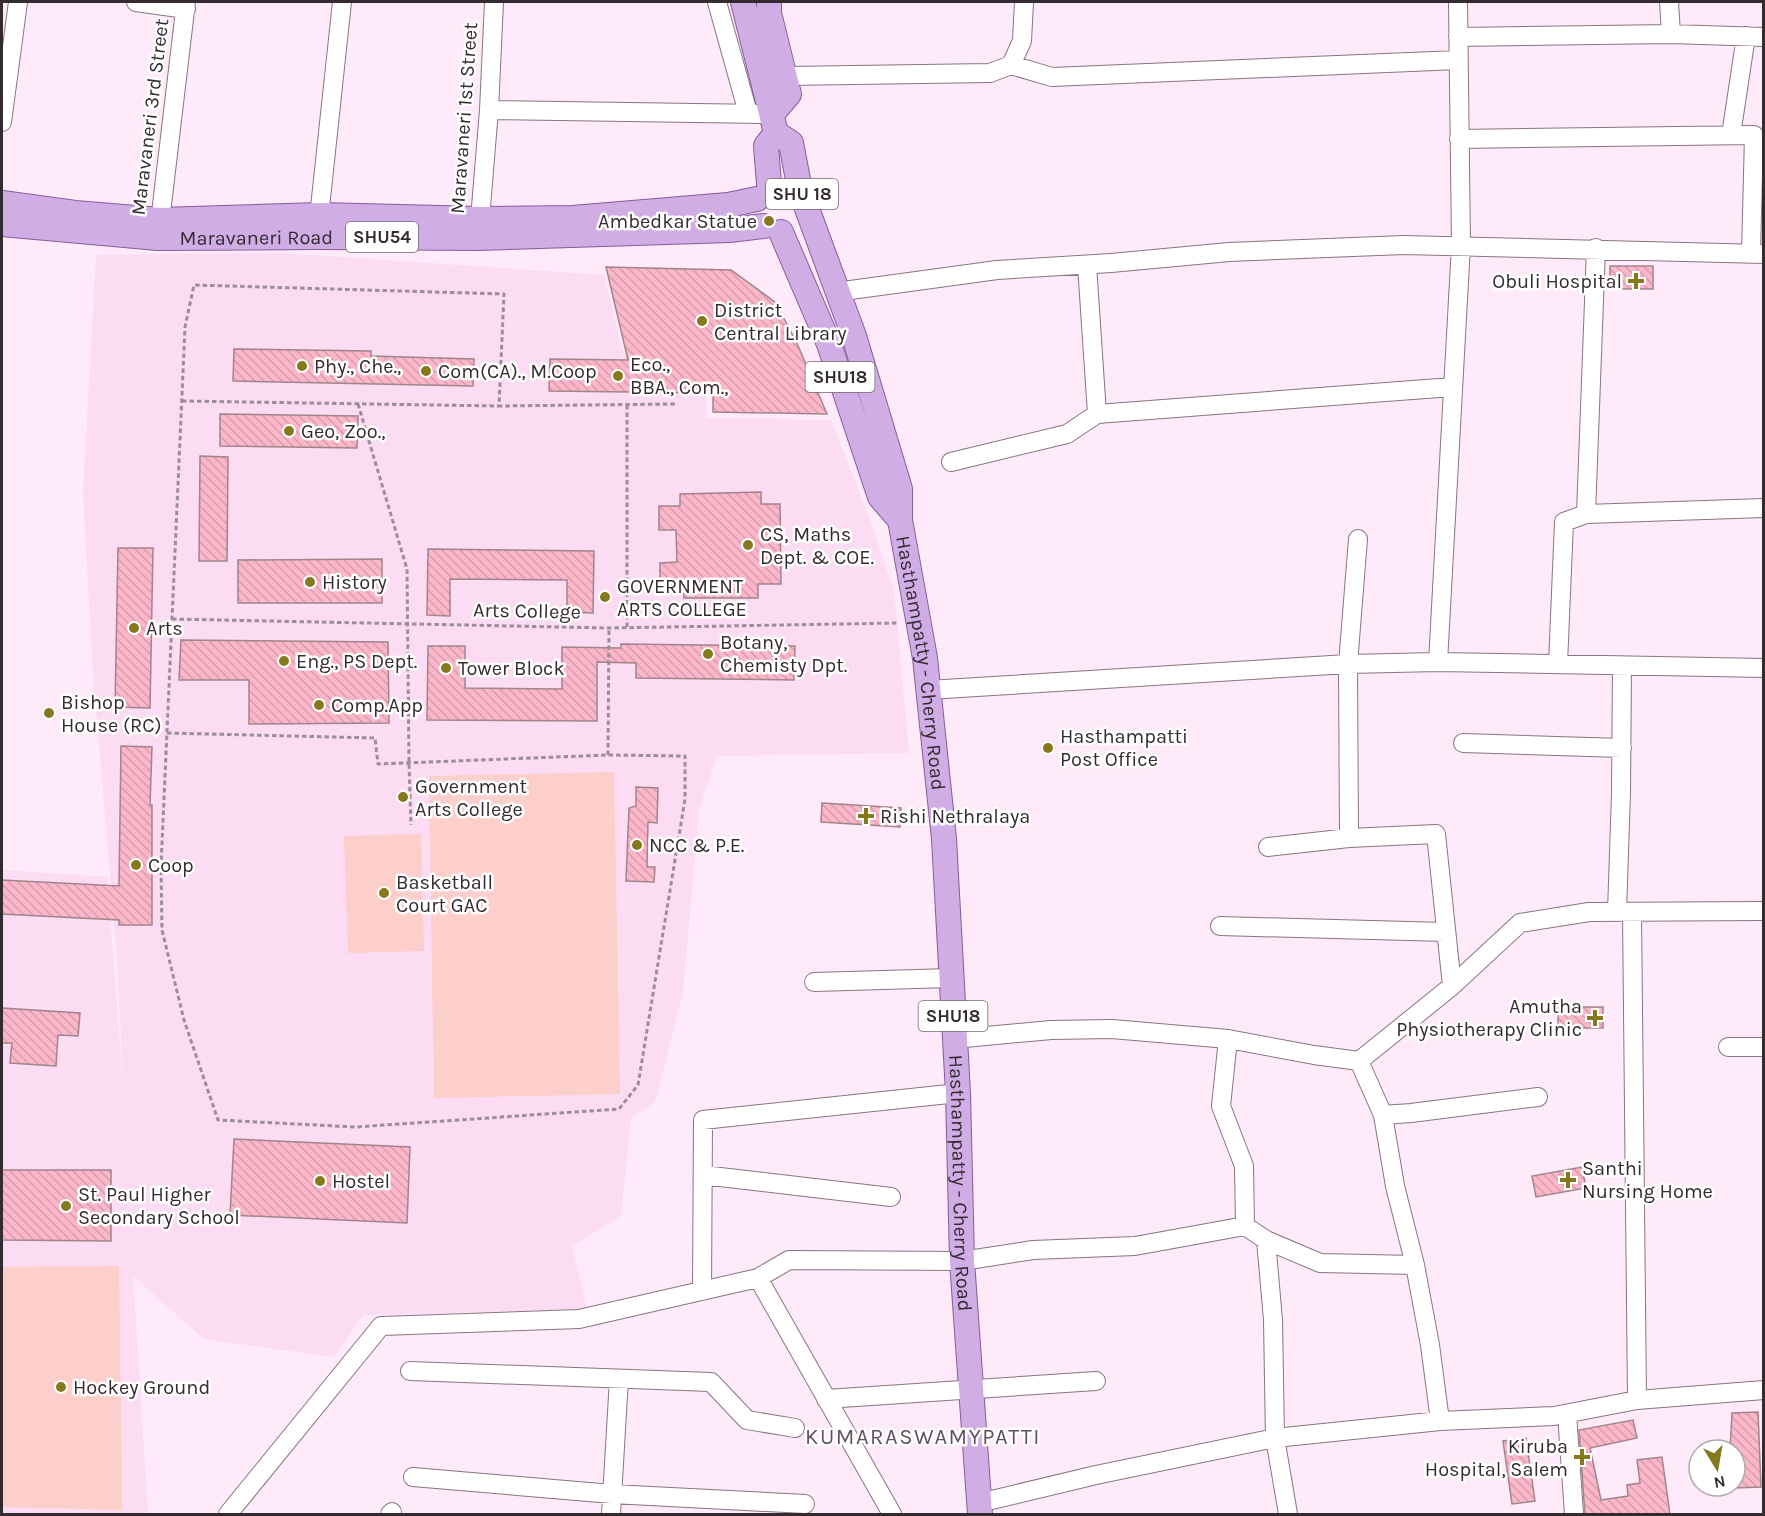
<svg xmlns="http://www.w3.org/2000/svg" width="1765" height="1516" font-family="Karla,sans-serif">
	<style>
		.built { fill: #fbdcf2 }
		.park { fill: #fccfca }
		.building { fill: url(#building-back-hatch); stroke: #a0858c; stroke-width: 1.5 }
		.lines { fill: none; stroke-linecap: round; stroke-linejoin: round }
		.minor-casing { stroke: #897483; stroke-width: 20 }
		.major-casing { stroke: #865c9c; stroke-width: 26 }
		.path { stroke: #9c8e98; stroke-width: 3; stroke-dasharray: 4.5 3; stroke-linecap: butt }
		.minor { stroke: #fff; stroke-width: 18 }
		.major { stroke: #d1ade6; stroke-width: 24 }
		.poi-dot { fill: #86791d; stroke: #fff; stroke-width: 2 }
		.labels { text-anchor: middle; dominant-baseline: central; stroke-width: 5; stroke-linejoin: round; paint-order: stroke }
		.shield { fill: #fff; stroke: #716b6f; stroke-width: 1.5 }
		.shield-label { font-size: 18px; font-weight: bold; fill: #342b31 }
		.street-label { font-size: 20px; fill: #342b31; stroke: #fff }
		.poi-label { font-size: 20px; fill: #342b31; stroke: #fff; text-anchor: start }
		.quarter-label { font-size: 22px; letter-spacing: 1.5px; fill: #63505e; stroke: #fff }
	</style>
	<defs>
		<pattern id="building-back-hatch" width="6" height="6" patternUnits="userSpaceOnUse" patternTransform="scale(1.5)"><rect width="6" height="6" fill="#fbb6c9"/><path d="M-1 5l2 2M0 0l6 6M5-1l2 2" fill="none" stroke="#d89dad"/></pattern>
	</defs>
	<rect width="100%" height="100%" fill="#feeaf8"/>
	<path class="built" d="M281 253 604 275 623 354 707 357 706 418 831 420 869 517 894 591 909 753 717 756 699 810 683 993 655 1102 631 1118 621 1216 572 1246 587 1309 363 1315 334 1357 204 1339 133 1276 148 1514H2V870L107 877 124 1097 117 959 93 674 83 494 96 255Z"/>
	<path class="park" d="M614 772 620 1094 434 1098 429 776Z
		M421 834 424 951 348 953 344 836Z
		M119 1266 122 1510 2 1507V1267Z"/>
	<path class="building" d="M1610 266H1653V289H1610Z
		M606 267 731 270 775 302 796 341 827 414 713 412V393L549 391 550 359 628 360Z
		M234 349 371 351V356L474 359 473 386 233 381Z
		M220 414 358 416 357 448 220 446Z
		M200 456 228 457 227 561H199Z
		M761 492V504H780L781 584H758V598H684L683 584H660V563L677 562 676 530H659V506H680V494Z
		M118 548H153L150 708 115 707Z
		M428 549 594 551 593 613 567 612V580L450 579V616L427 615Z
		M382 559V603H238V560Z
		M181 640 388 642 389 723 249 724V680H179Z
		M621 644 795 646 794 680 636 678V663L597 662V721L427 720 428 646H465V688L562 689V647L621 648Z
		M121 746 152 747 150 805H152V925H119V920L2 914V880L119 886Z
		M636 787 658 788 657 823 648 822 647 867H655L654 882 626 881 629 808 636 806Z
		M822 803 901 808 900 827 821 822Z
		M1558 1007H1603V1028H1558Z
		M2 1008 80 1013 78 1036 58 1035 56 1066 10 1063 12 1043H2Z
		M234 1139 410 1147 407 1223 230 1215Z
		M1582 1167 1586 1188 1536 1197 1532 1176Z
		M2 1170H111V1241L2 1240Z
		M1758 1412 1761 1487 1735 1488V1450H1730L1732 1413Z
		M1633 1420 1637 1438 1590 1448 1601 1500 1628 1496 1627 1485 1640 1483 1637 1460 1662 1457 1670 1515H1585L1579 1430Z
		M1526 1438 1535 1501 1512 1504 1503 1441Z"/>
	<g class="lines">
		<g class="minor-casing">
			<path id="minor" d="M136 2 186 9
				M717 2 748 113
				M1671 34 1764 37
				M1458 37 1671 34 1669 2
				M1011 65 1052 77 1458 60
				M786 76 990 73 1011 65 1022 41 1024 2
				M489 110 772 114
				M2 122 18 2
				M1731 135 1746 36
				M1459 139 1754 135 1751 254
				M318 226 342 2
				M159 230 186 2
				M479 231 489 110 494 2
				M1596 248 1586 514 1764 508
				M1087 265 1097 414 1452 387
				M836 292 997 270 1111 263 1229 252 1404 245 1764 254
				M951 462 1067 434 1097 414
				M1358 539 1348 664 1349 838 1436 834 1452 986
				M1438 662 1764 668
				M1558 664 1564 522 1586 514
				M928 690 1348 664 1438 662 1461 245 1458 2
				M1463 743 1622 748
				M1268 847 1349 838
				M1617 912 1621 793 1622 666
				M1632 912 1637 1400
				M1220 926 1446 932
				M814 982 951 978
				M954 1039 1051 1030 1112 1029 1228 1039 1314 1055 1359 1061 1383 1115 1395 1186 1415 1265 1430 1345 1440 1421
				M1228 1039 1221 1106 1244 1166 1245 1226
				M1728 1047H1764
				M1359 1061 1452 986 1520 923 1589 912 1764 911
				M1383 1115 1411 1113 1538 1097
				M703 1175 891 1197
				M1266 1240 1320 1263 1415 1265
				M758 1278 789 1260 962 1261 1033 1250 1135 1246 1245 1226 1266 1240 1273 1320 1275 1438 1288 1514
				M702 1291 703 1120 958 1093
				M410 1371 711 1382 747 1420 795 1428
				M826 1399 1096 1381
				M1567 1414 1574 1514
				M413 1477 612 1494 805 1504
				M979 1503 1096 1475 1275 1438 1440 1421 1554 1416 1637 1400 1764 1390
				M228 1514 381 1326 579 1319 758 1278 892 1514
				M390 1514 392 1512
				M611 1514 619 1379"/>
		</g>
		<g class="major-casing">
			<g id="major">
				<path d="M743 2 776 133 791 143 800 190"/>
				<path d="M769 2V13L789 94 772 114"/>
				<path d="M769 184 766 146 776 133"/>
				<path d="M2 203 75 213 160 220 320 215 480 219 573 218 728 205 757 199"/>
				<path id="s1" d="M806 206 854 336 900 489V520L925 658 944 839 958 1093 962 1261 980 1514"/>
				<path id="s2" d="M2 224 158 238 317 237 478 238 730 230 764 226"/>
				<path d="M781 232 829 344 880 497 900 520"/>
			</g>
		</g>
		<path class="path" d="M182 401 499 406
			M358 404 407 569 409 763 411 825
			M627 405V628
			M172 619 609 628 898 623
			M167 733 375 738 378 764 608 755 685 756V799L638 1085 619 1109 356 1127 218 1120 184 1020 162 930 161 866 185 327 194 285 504 294 499 406 676 404
			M608 755 609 628"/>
		<use href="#minor" class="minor"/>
		<use href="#major" class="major"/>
	</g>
	<g class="poi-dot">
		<circle cx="769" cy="221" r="6"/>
		<path d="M1633 272h6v6h6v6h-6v6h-6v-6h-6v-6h6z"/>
		<circle cx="702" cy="321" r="6"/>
		<circle cx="302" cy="366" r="6"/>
		<circle cx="426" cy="371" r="6"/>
		<circle cx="618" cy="376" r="6"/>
		<circle cx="289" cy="431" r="6"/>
		<circle cx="748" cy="545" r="6"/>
		<circle cx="310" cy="582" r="6"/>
		<circle cx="605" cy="597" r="6"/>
		<circle cx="134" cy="628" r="6"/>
		<circle cx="708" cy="654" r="6"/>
		<circle cx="284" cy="661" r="6"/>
		<circle cx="446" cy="668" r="6"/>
		<circle cx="319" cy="705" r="6"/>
		<circle cx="49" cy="713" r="6"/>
		<circle cx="1048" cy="748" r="6"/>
		<circle cx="403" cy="797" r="6"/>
		<path d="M863 807h6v6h6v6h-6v6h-6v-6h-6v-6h6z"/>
		<circle cx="637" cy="845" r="6"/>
		<circle cx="136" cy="865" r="6"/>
		<circle cx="384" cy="893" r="6"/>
		<path d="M1592 1009h6v6h6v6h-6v6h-6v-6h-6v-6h6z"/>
		<path d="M1565 1171h6v6h6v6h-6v6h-6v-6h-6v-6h6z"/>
		<circle cx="320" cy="1181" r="6"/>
		<circle cx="66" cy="1206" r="6"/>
		<circle cx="61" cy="1387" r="6"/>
		<path d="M1579 1448h6v6h6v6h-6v6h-6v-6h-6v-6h6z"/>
	</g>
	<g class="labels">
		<g class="shield">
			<rect x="766" y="179" width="72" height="30" rx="4.5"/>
			<rect x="346" y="222" width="72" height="30" rx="4.5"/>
			<rect x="805.5" y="362" width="69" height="30" rx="4.5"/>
			<rect x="918.5" y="1001" width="69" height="30" rx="4.5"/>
		</g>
		<g class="shield-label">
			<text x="802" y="194">SHU 18</text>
			<text x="382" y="237">SHU54</text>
			<text x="840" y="377">SHU18</text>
			<text x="953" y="1016">SHU18</text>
		</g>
		<g class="street-label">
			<text transform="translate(150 117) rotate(-83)">Maravaneri 3rd Street</text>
			<text transform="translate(464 118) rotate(-86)">Maravaneri 1st Street</text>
			<text stroke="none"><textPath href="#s2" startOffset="255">Maravaneri Road</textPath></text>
			<text transform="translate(527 611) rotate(1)">Arts College</text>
			<text stroke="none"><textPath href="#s1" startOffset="474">Hasthampatty - Cherry Road</textPath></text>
			<text stroke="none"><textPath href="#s1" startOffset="996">Hasthampatty - Cherry Road</textPath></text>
		</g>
		<g class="poi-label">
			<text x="757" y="221" text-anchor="end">Ambedkar Statue</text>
			<text x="1622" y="281" text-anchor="end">Obuli Hospital</text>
			<text x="714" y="310">District<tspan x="714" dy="23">Central Library</tspan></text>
			<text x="630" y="364">Eco.,<tspan x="630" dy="23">BBA., Com.,</tspan></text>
			<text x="314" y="366">Phy., Che.,</text>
			<text x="438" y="371">Com(CA)., M.Coop</text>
			<text x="301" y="431">Geo, Zoo.,</text>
			<text x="760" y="534">CS, Maths<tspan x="760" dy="23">Dept. &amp; COE.</tspan></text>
			<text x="322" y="582">History</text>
			<text x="617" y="586">GOVERNMENT<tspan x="617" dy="23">ARTS COLLEGE</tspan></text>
			<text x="146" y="628">Arts</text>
			<text x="720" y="642">Botany,<tspan x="720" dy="23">Chemisty Dpt.</tspan></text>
			<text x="296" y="661">Eng., PS Dept.</text>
			<text x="458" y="668">Tower Block</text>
			<text x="61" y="702">Bishop<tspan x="61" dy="23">House (RC)</tspan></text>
			<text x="331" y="705">Comp.App</text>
			<text x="1060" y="736">Hasthampatti<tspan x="1060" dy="23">Post Office</tspan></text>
			<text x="415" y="786">Government<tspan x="415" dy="23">Arts College</tspan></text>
			<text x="880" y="816">Rishi Nethralaya</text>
			<text x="649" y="845">NCC &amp; P.E.</text>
			<text x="148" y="865">Coop</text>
			<text x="396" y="882">Basketball<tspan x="396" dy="23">Court GAC</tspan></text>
			<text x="1582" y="1006" text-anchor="end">Amutha<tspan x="1582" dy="23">Physiotherapy Clinic</tspan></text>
			<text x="1582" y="1168">Santhi<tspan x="1582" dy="23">Nursing Home</tspan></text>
			<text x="332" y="1181">Hostel</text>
			<text x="78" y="1194">St. Paul Higher<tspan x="78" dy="23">Secondary School</tspan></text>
			<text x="73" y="1387">Hockey Ground</text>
			<text x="1568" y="1446" text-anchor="end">Kiruba<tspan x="1568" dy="23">Hospital, Salem</tspan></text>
		</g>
		<g class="quarter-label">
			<text x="923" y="1437">KUMARASWAMYPATTI</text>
		</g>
	</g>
	<rect width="1765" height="1516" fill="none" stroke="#342b31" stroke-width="6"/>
	<g transform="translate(1717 1468) rotate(169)"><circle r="28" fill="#ffffff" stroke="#aeaaad" stroke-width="1.5"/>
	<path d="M0-4.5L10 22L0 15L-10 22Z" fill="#86791d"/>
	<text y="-9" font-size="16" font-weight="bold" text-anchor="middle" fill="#342b31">N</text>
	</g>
</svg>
